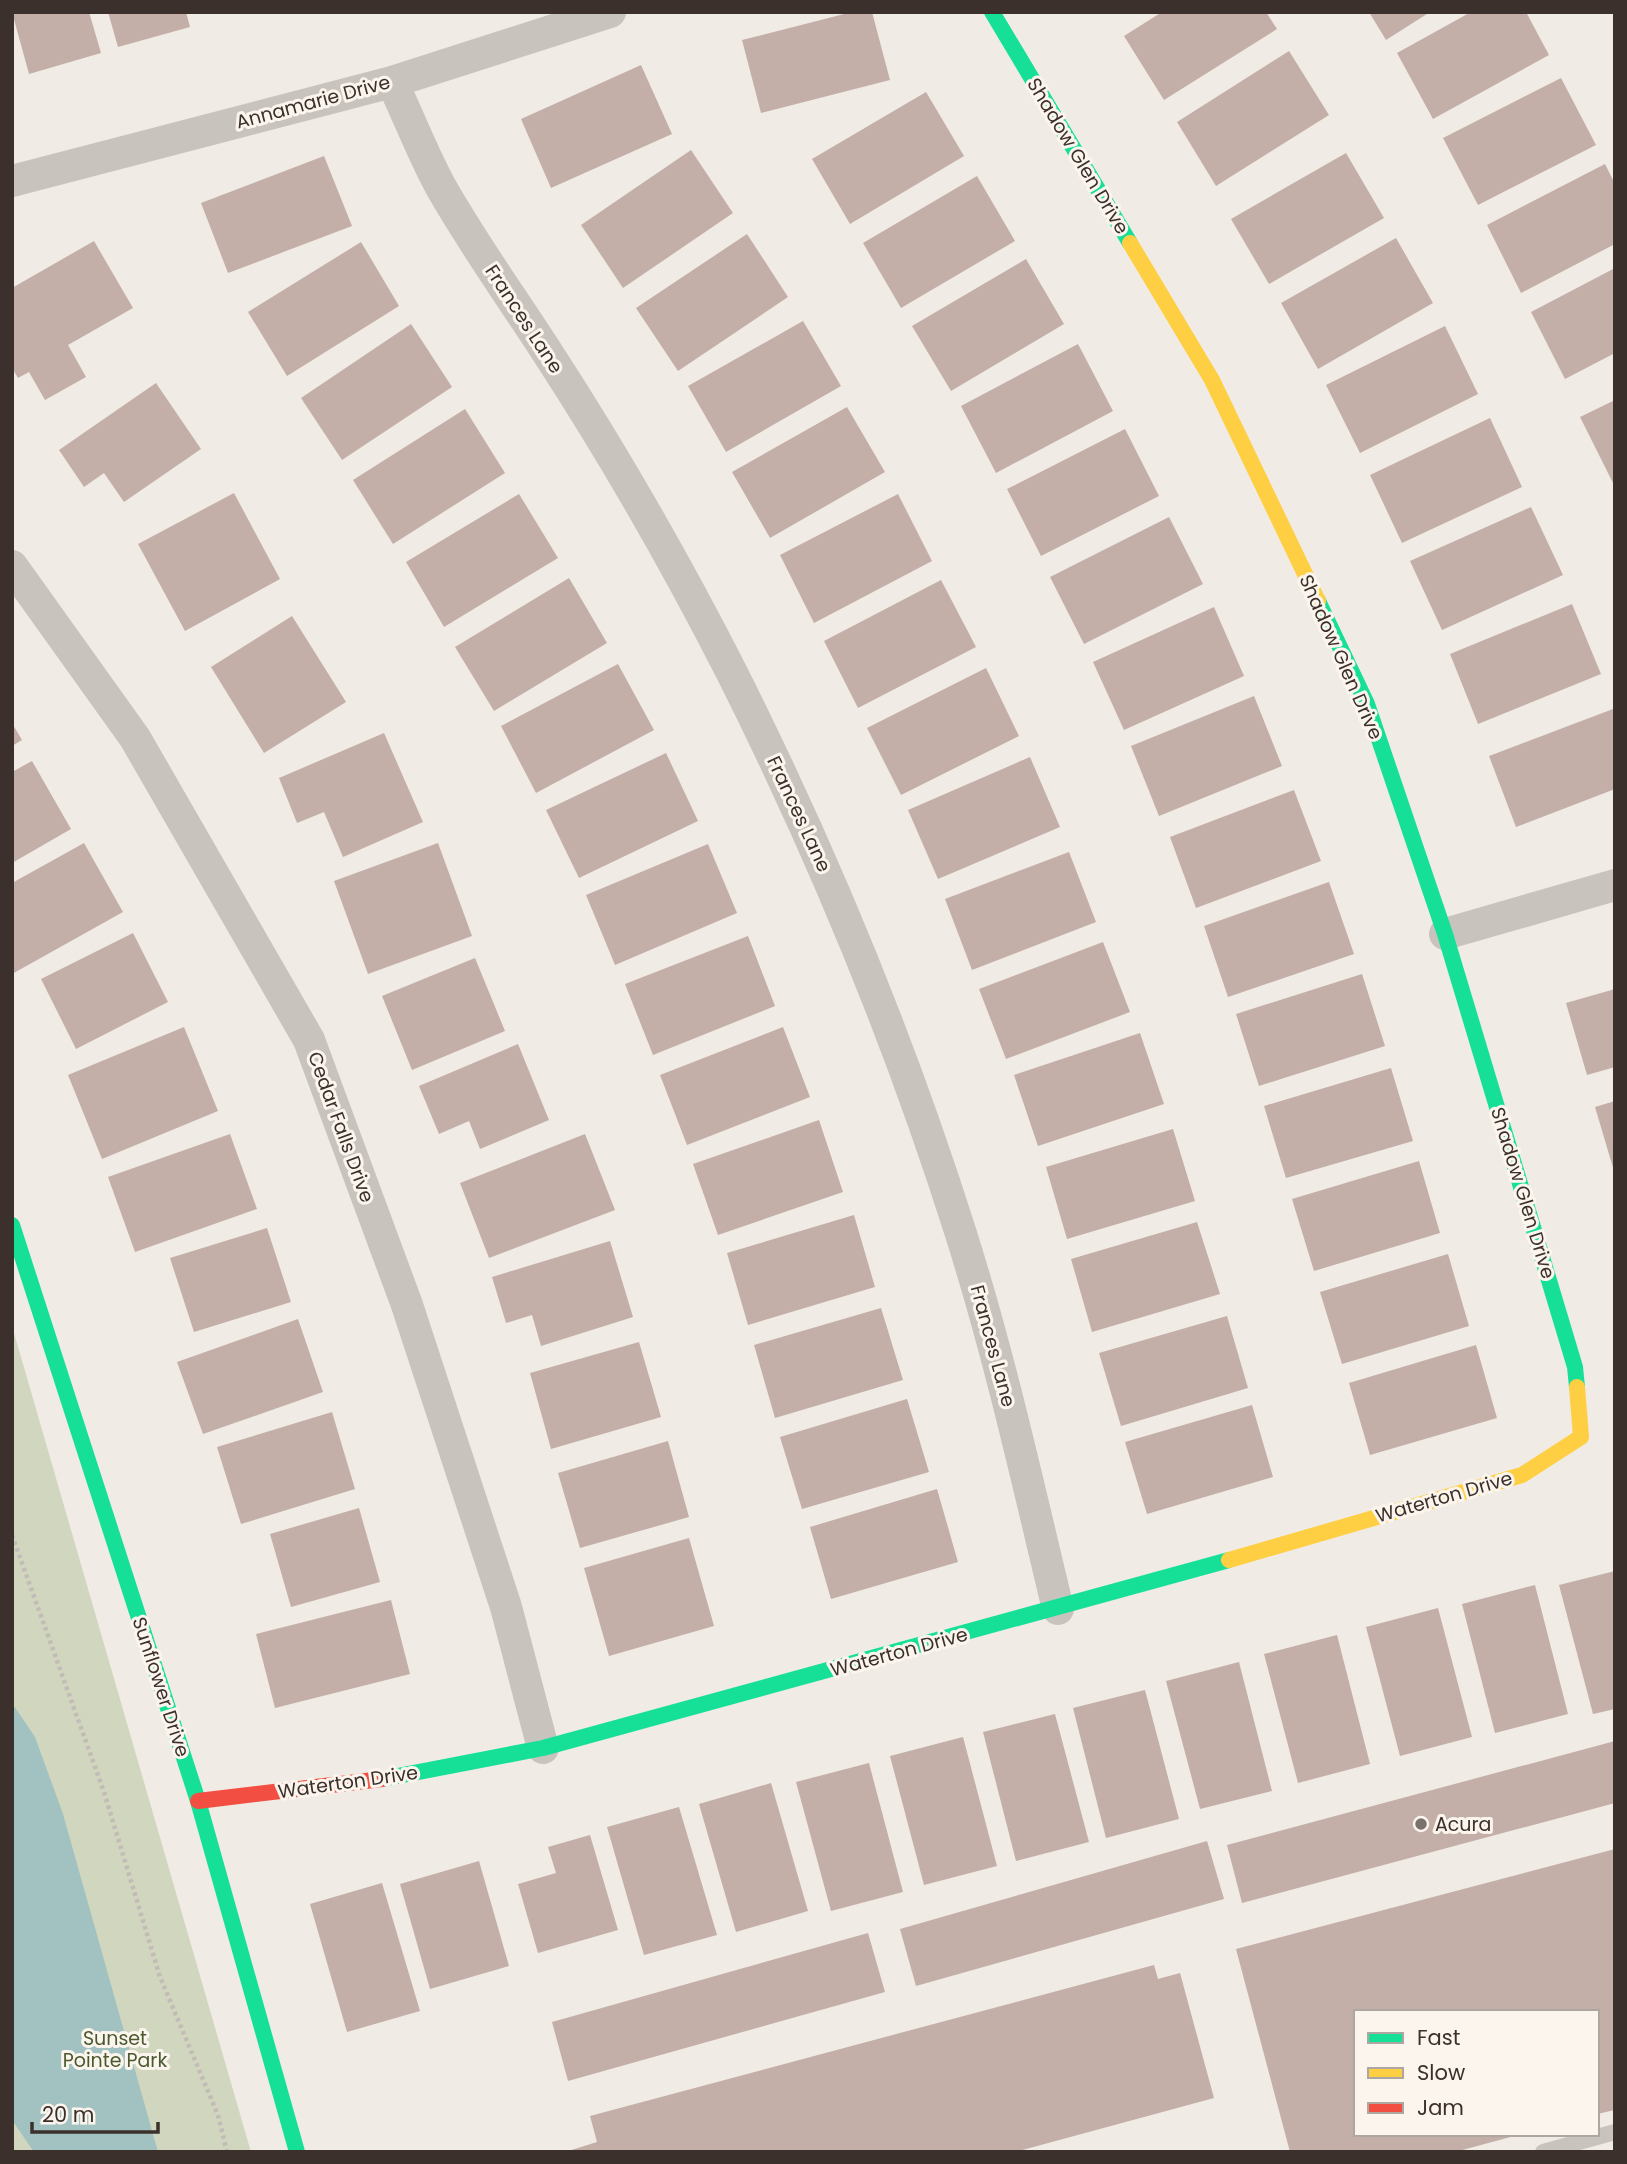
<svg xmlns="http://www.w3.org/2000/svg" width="1627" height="2164" font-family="Poppins,sans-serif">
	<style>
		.green { fill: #d1d6bf }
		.water { fill: #a1c2c1 }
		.building { fill: #c3afa7 }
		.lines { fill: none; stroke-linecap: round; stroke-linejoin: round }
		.path { stroke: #c2bbb6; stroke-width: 4.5; stroke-dasharray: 3.5 3.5; stroke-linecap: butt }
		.lane { stroke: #c9c3be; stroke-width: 16 }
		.street { stroke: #c9c3be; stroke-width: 32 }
		.fast { stroke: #16e098; stroke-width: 16 }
		.slow { stroke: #ffcf43; stroke-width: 16 }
		.jam { stroke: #f24e42; stroke-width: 16 }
		.poi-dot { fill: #7a716c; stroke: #fbf5ee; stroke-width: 2.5 }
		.labels { text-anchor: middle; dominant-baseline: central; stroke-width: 6; stroke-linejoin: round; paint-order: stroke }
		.street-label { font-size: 19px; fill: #3b302b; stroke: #fbf5ee }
		.poi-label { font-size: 19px; fill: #3b302b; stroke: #fbf5ee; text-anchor: start }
		.park-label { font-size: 19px; fill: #4a5a2e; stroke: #fbf5ee }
	</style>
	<rect width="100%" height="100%" fill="#f0ebe5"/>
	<path class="green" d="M12 1326 251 2152H12Z"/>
	<path class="water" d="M12 1703 35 1737 63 1814 158 2152H34L12 2120Z"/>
	<path class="building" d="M12 12H89L101 53 29 74Z
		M108 12H186L190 27 118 47Z
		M852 12H872L890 80 761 113 742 40Z
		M1162 12H1266L1277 29 1164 100 1124 36Z
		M1369 12H1430L1386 40Z
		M1471 12H1526L1549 55 1433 119 1397 53Z
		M1289 51 1329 115 1216 186 1177 122Z
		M641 65 672 134 551 188 521 119Z
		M1561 78 1596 145 1478 205 1443 138Z
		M926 92 964 156 850 224 812 159Z
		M691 150 733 213 623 288 581 225Z
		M1346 153 1384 218 1269 284 1231 219Z
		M324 156 352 226 228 273 201 203Z
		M1605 164 1615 184V244L1521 293 1487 225Z
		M977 176 1015 241 901 308 863 243Z
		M747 234 788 297 678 371 636 308Z
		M1396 238 1433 303 1318 369 1281 303Z
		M94 241 133 308 68 345 86 377 45 400 29 372 18 378 12 368V288Z
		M361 242 399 306 287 376 248 312Z
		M1026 259 1064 324 951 391 912 326Z
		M1615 268V353L1565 379 1531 312Z
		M803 321 841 386 726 452 688 386Z
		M411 324 452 387 342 460 301 398Z
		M1445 326 1478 394 1360 453 1326 385Z
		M1078 344 1113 411 996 473 961 406Z
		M156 383 201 449 124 502 104 473 84 487 59 450Z
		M1615 400V487L1580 417Z
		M847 407 885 472 770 538 732 472Z
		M465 409 505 473 393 544 353 480Z
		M1490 418 1522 487 1402 543 1370 475Z
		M1125 429 1159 496 1041 556 1007 489Z
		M234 493 280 579 185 631 138 544Z
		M519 494 558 558 444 627 406 562Z
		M898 494 932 561 814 623 780 555Z
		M1531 507 1563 575 1442 630 1410 561Z
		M1169 517 1203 584 1084 644 1050 577Z
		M569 578 607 643 494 711 455 647Z
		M941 580 976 647 858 708 824 641Z
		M1572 604 1601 674 1478 724 1450 654Z
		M1214 607 1244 676 1124 730 1093 662Z
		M292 616 346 702 264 753 211 667Z
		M618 664 654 730 536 793 501 726Z
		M986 668 1019 736 901 795 867 728Z
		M1254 696 1282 766 1159 816 1131 746Z
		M1613 709 1615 789 1516 827 1489 756Z
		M12 723 22 740 12 746Z
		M384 733 423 822 343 857 324 812 297 823 279 778Z
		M666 753 698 821 579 878 546 810Z
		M1030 757 1060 827 938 879 908 810Z
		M32 761 71 829 12 863V772Z
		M1294 790 1321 861 1196 908 1170 837Z
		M84 843 123 912 12 974V883Z
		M438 843 472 936 368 974 334 881Z
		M708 844 737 913 615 965 586 895Z
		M1069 852 1096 922 972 970 945 899Z
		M1329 882 1354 954 1228 997 1204 926Z
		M133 933 168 1002 76 1049 41 979Z
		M748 936 775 1006 653 1055 625 984Z
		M1103 942 1130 1012 1006 1059 979 989Z
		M475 958 505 1031 412 1070 382 996Z
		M1362 974 1385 1046 1259 1086 1236 1014Z
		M1615 989V1067L1587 1075 1566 1003Z
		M184 1027 218 1111 102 1159 68 1075Z
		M783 1027 810 1097 687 1145 660 1075Z
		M1140 1033 1164 1104 1038 1146 1014 1075Z
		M518 1044 549 1120 480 1149 469 1121 439 1134 419 1086Z
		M1391 1068 1413 1141 1286 1178 1264 1106Z
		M1615 1101V1171H1614L1595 1107Z
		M819 1120 843 1192 718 1235 693 1164Z
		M1173 1129 1195 1201 1067 1239 1046 1167Z
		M230 1134 257 1209 135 1252 108 1177Z
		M585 1134 615 1210 489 1258 460 1183Z
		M1419 1161 1440 1233 1314 1271 1292 1199Z
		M854 1215 875 1287 748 1325 727 1253Z
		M1197 1222 1220 1294 1092 1332 1071 1259Z
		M267 1228 291 1302 194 1332 170 1258Z
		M610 1241 633 1317 541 1346 532 1315 506 1323 492 1277Z
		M1448 1254 1469 1326 1342 1364 1320 1292Z
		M881 1308 903 1380 775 1418 754 1345Z
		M1227 1316 1248 1388 1121 1426 1099 1353Z
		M298 1319 323 1392 203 1434 177 1362Z
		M639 1342 661 1417 551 1449 530 1373Z
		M1476 1345 1497 1418 1370 1455 1349 1383Z
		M907 1399 929 1472 802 1509 780 1437Z
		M1252 1405 1273 1477 1147 1514 1125 1442Z
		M332 1412 355 1489 241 1524 217 1447Z
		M668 1441 689 1517 580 1548 558 1473Z
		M937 1489 958 1562 831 1599 810 1527Z
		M359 1508 380 1582 291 1607 270 1534Z
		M689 1538 714 1626 609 1656 584 1568Z
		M1615 1571V1709L1593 1714 1559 1585Z
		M1535 1585 1568 1714 1495 1733 1462 1604Z
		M391 1600 410 1674 275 1708 256 1634Z
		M1438 1608 1472 1737 1400 1756 1366 1627Z
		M1337 1635 1370 1764 1298 1783 1264 1654Z
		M1239 1662 1272 1791 1200 1809 1166 1681Z
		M1145 1690 1179 1819 1106 1838 1073 1708Z
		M1055 1714 1089 1842 1016 1861 983 1732Z
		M963 1737 997 1866 924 1885 890 1756Z
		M1615 1741V1803L1242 1903 1227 1845Z
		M869 1763 903 1892 831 1911 796 1782Z
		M771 1783 808 1911 736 1932 699 1804Z
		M679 1807 717 1935 644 1955 607 1827Z
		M590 1835 618 1930 538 1953 518 1884 556 1873 548 1847Z
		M1207 1841 1224 1899 916 1986 900 1929Z
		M1615 1849V2110L1597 2114V2012H1356V2134L1518 2135 1455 2152H1290L1236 1949Z
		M479 1861 509 1966 430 1989 400 1884Z
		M382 1883 420 2011 347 2032 310 1904Z
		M868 1933 885 1992 568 2081 552 2022Z
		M1154 1965 1158 1979 1180 1973 1214 2098 1015 2152H565L597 2142 590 2116Z"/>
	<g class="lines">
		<path class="path" d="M12 1535 104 1792 160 1977 218 2115 227 2152"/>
		<path class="lane" d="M1543 2152 1615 2132"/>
		<path class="street" d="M392 82C409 117 423 155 442 189 474 245 512 298 547 352 614 455 676 563 732 673 823 854 900 1041 961 1234 1000 1357 1028 1484 1058 1609
			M12 181 392 82 610 12
			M12 566 135 738 309 1040 407 1305 506 1607 543 1748
			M1445 934 1615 885"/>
		<path class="fast" d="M992 12 1130 243
			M1318 601 1367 704 1445 934 1575 1367 1577 1387
			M12 1225 198 1801 297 2152
			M382 1779 543 1748 1229 1560"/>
		<path class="slow" d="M1130 243 1212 380 1318 601
			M1229 1560 1522 1475 1581 1437 1577 1387"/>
		<path class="jam" d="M198 1801 382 1779"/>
	</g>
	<circle class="poi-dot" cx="1421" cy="1824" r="7"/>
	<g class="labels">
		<g class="street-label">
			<text transform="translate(313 102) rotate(-15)">Annamarie Drive</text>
			<text transform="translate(1078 156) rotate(59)">Shadow Glen Drive</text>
			<text transform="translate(524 319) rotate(57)">Frances Lane</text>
			<text transform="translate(1341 657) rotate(66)">Shadow Glen Drive</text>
			<text transform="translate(799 814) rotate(65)">Frances Lane</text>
			<text transform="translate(341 1127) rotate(70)">Cedar Falls Drive</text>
			<text transform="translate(1523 1193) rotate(73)">Shadow Glen Drive</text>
			<text transform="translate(993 1346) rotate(75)">Frances Lane</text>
			<text transform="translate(1444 1497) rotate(-16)">Waterton Drive</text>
			<text transform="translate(899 1652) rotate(-15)">Waterton Drive</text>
			<text transform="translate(161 1687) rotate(72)">Sunflower Drive</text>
			<text transform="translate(348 1782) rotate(-8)">Waterton Drive</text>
		</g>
		<g class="poi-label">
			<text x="1435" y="1824">Acura</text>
		</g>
		<g class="park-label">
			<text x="115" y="2038">Sunset<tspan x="115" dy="22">Pointe Park</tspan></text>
		</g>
	</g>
	<rect width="1627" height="2164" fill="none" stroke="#3b302b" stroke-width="28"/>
	<rect x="1354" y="2010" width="245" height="126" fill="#fbf5ee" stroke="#aea6a0" stroke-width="2"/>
	<rect x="1368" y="2033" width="35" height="10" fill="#16e098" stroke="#aea6a0" stroke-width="2"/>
	<text x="1417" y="2045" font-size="21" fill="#3b302b">Fast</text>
	<rect x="1368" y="2068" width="35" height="10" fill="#ffcf43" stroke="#aea6a0" stroke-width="2"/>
	<text x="1417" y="2080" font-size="21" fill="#3b302b">Slow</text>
	<rect x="1368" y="2103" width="35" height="10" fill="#f24e42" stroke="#aea6a0" stroke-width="2"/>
	<text x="1417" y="2115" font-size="21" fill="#3b302b">Jam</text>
	<path d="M32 2122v10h126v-10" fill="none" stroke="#3b302b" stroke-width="3.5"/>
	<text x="42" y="2122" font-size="21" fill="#3b302b" stroke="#fbf5ee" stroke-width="5" paint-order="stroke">20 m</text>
</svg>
